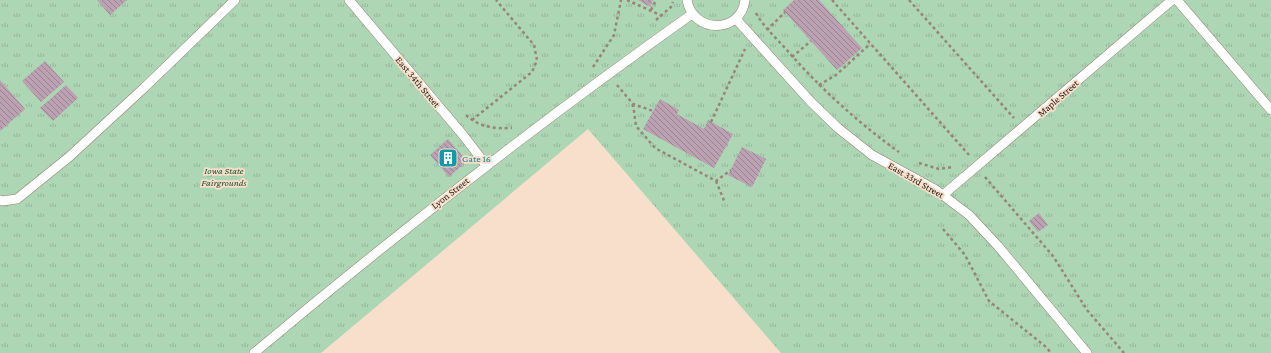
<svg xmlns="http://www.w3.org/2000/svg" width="1271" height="353" font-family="'Crimson Pro',serif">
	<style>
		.park { fill: url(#park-tufts) }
		.building { fill: url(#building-back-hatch) }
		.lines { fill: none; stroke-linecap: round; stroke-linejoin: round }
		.service-casing { stroke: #968170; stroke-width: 10 }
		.path { stroke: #968578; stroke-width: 2.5; stroke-dasharray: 3 3; stroke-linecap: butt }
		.service { stroke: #fff; stroke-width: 9 }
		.labels { text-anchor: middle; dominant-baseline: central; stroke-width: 3.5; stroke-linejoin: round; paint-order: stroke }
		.street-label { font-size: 10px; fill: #29211a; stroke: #f7dfcc }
		.culture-label { font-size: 10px; fill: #0d838f; stroke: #f7dfcc; text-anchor: start }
		.park-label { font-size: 10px; font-style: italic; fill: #1c4f2b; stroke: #f7dfcc }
	</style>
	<defs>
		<pattern id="park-tufts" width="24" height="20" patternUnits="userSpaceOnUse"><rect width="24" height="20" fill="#acd6b4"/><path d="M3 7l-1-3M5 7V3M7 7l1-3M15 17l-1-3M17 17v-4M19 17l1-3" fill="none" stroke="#94b79a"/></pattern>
		<pattern id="building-back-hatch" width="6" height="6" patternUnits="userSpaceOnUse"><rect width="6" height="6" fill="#bba1b1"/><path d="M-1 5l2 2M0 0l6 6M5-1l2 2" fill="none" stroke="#98838f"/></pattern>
	</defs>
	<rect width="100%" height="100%" fill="#f7dfcc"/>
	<path class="park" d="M0 0H1271V353H781L588 129 321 353H0Z"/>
	<path class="building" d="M97 0H127L110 15Z
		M638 0H653L650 7Z
		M794 0H819L862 48 837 70 783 10Z
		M45 61 64 82 41 102 22 81Z
		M0 80 25 109 0 131Z
		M66 85 78 98 53 121 40 108Z
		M660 99 679 110 677 114 704 129 708 120 733 134 714 168 643 129Z
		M448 139 467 161 449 177 430 155Z
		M742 147 766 159 752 187 728 175Z
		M1039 213 1048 225 1038 232 1029 221Z"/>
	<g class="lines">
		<g class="service-casing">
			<path id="service" d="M349 0 463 135 486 165
				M687 0C693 34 741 34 745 0
				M1177 0 1271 110
				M736 19 811 102 838 128 872 155 936 190 969 215 998 246 1087 353
				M943 195 1172 0
				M0 200 2 201 17 199 69 157 145 87 235 0
				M254 353C396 234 541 121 692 14"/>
		</g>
		<path class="path" d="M627 0 662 16
			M832 0 969 155
			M909 0 1014 118
			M651 10 656 0
			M756 13C763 26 775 37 785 48 819 87 857 122 899 152
			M656 20 671 7 673 2
			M767 30 785 12
			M792 57 811 41
			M593 67 614 35 621 0
			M617 85 633 104 653 111
			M819 85 836 75 870 44
			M633 104 636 126 655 148 716 181 731 170
			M466 115C479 127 494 129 512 128
			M472 120 532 72 537 60 534 45 496 0
			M711 122 745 49
			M919 163 939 169 953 167
			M985 177 1053 256 1087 310 1124 353
			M716 181 725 203
			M943 229 965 255 989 301 1046 347 1051 353"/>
		<use href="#service" class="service"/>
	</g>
	<defs>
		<g id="building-square" transform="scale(1)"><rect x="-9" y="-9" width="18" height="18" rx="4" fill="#0f9aa8" stroke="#f7dfcc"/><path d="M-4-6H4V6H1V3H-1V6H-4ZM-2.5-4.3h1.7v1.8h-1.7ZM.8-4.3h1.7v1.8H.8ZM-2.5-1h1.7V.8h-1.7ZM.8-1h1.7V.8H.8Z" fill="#fff"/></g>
	</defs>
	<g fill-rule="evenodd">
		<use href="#building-square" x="448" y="158"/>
	</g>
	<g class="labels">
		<g class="street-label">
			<text transform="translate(418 82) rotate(50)">East 34th Street</text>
			<text transform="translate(1058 98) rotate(-41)">Maple Street</text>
			<text transform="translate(916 180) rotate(30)">East 33rd Street</text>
			<text transform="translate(450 193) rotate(-38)">Lyon Street</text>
		</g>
		<g class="culture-label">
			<text x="462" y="158">Gate 16</text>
		</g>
		<g class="park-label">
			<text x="224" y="170">Iowa State<tspan x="224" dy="12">Fairgrounds</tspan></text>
		</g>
	</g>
</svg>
